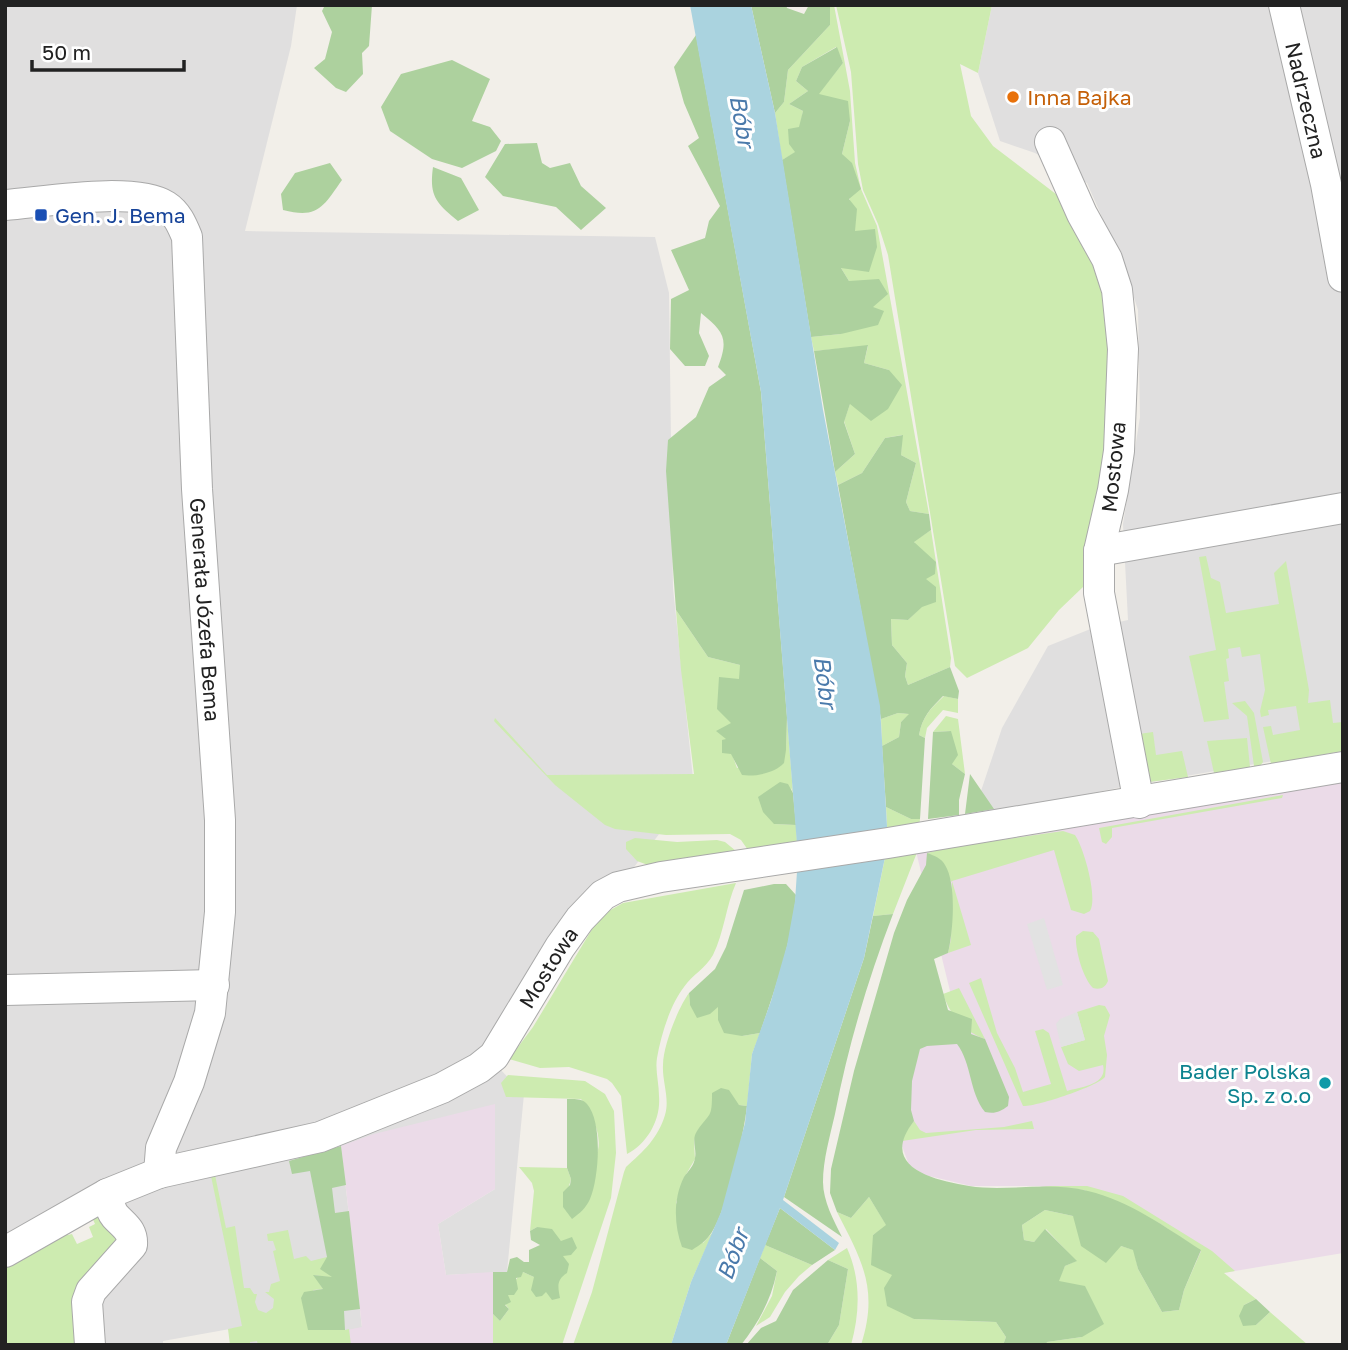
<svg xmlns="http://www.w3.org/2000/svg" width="1348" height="1350" font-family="'Golos Text',sans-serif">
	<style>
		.residential { fill: #e0dfdf }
		.industrial { fill: #ebdbe8 }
		.grass { fill: #cdebb0 }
		.forest { fill: #add19e }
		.parking { fill: #e2e2e2 }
		.water { fill: #aad3df }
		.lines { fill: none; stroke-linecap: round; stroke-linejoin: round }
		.minor-casing { stroke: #a9a9a9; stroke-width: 32 }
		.minor { stroke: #fff; stroke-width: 30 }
		.food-dot { fill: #e8710a; stroke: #fff; stroke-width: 2.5 }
		.transit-dot { fill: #1a4fb4; stroke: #fff; stroke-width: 2.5 }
		.culture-dot { fill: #0f9aa8; stroke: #fff; stroke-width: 2.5 }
		.labels { text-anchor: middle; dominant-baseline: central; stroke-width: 6; stroke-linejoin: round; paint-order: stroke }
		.food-label { font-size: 21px; fill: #c56008; stroke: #fff; text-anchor: start }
		.street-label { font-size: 21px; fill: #222; stroke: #fff }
		.transit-label { font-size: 21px; fill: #164399; stroke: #fff; text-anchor: start }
		.culture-label { font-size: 21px; fill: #0d838f; stroke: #fff; text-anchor: end }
		.water-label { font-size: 23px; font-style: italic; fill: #4a7aab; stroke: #fff }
	</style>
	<rect width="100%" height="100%" fill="#f2efe9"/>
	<path class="residential" d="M5 5H297L291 46 245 231 655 237 669 293 673 588 694 788 600 912 499 1068 524 1094 507 1272 446 1275 438 1224 495 1189 341 1146 362 1328 348 1345H246L241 1327 163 1341V1345H80L102 1210 5 1266Z
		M992 5H1343V749L1122 787 979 817 978 800 1002 728 1048 646 1093 628 1128 620 1123 524 1140 417 1138 310 1124 267 1087 183 1035 153 1000 141 978 73Z"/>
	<path class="industrial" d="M1343 767V1253L1223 1273 1040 1186H971L925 1175 909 1165 902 1146 905 1037 958 1024 913 839Z
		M495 1104V1189L438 1224 446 1275 493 1272V1345H348L347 1330 362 1327 341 1146 374 1134Z"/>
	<path class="grass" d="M828 5H834L850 91 855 163 861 189 877 226 929 514 910 511 906 502 916 463 901 455 902 435 885 438 862 473 838 485 835 472 855 454 844 421 850 404 889 370 864 363 868 346 814 351 811 337 841 334 872 307 849 281 841 268 855 231 842 154 850 121 818 94 843 63 836 47 802 67 796 81 808 91 789 104 803 111 796 152 782 160 775 113 784 102 788 70 830 25Z
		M836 5H992L978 73 960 64 971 116 993 146 1082 214 1117 290 1099 551 1083 587 1059 610 1028 648 967 678 955 666 888 255 878 224 863 190 858 164 851 72Z
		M931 530 951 658 950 667 908 685 905 676 907 663 892 645 891 619 908 620 922 606 925 579 914 541Z
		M1206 556 1211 578 1220 582 1226 613 1279 604 1274 573 1286 561 1309 690 1308 703 1330 700 1333 723 1343 722V751L1271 764 1263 727 1271 726 1273 735 1300 730 1296 706 1268 710 1269 715 1261 717 1260 711 1265 690 1260 654 1242 657 1240 647 1228 649 1229 658 1226 659 1229 681 1224 682 1229 719 1204 722 1189 656 1216 650 1199 557Z
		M676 610 708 657 740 665V680L719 678 732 723 727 740 737 768 786 750 787 717 793 793 791 788 774 824 796 825 797 841 748 850 741 840 730 834 666 835 615 829 605 825 555 785 494 721 495 718 547 775 694 774 681 670Z
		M944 696 958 699V713L943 710 927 728 925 738 919 735C922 717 931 708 944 696Z
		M1245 701 1254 713 1263 762 1260 766H1254L1247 716 1232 703Z
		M898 713 910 714 901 722 899 737 882 746 881 719Z
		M946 716 958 719 965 774 952 764 951 731 933 732Z
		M1153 732 1156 755 1182 751 1188 777 1149 782 1139 734Z
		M1247 738 1250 767 1214 773 1207 741Z
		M1283 795 1282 798 1112 828V837L1106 844 1102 842 1099 828Z
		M886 807 911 819H920L916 855 893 914 873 916 888 843Z
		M1063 831 1075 835C1084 848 1098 898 1090 911L1084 914 1071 910 1054 850 952 881 971 945 948 953 951 939 952 882 927 853 952 847Z
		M635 838 677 842 717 840 725 842 736 851 648 865 637 861 626 849V842Z
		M736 883C726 906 724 933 713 955 706 968 692 975 684 987 670 1005 661 1035 657 1058 655 1070 659 1083 659 1096 661 1119 648 1143 627 1154L621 1096 612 1083 607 1079 569 1067 540 1068 509 1059 533 1027 600 916 623 903Z
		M1083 931 1093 932 1099 939 1108 981C1105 988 1100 990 1093 988 1083 978 1075 950 1076 936Z
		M981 978 997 1033 1015 1068 1023 1092 1051 1084 1035 1031 1043 1029 1049 1033 1067 1091C1081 1087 1108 1085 1103 1065L1079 1071 1068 1064 1061 1047 1085 1040 1077 1012 1099 1005 1105 1006 1110 1015 1104 1036 1107 1055 1105 1077C1098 1086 1036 1107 1023 1106L969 983Z
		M959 988 985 1039C964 1032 950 1015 943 994Z
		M689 993 690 1005 719 1006 742 1036 760 1033 752 1054 747 1106 739 1105 712 1093V1113L697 1132 694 1141 695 1159 684 1178 676 1203 703 1243 713 1232 691 1282 671 1345H573L592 1292 624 1172 626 1167C644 1151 658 1138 665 1115 670 1099 662 1081 663 1065 663 1046 678 1008 689 993Z
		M508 1075 585 1081 605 1094 614 1111 616 1153 611 1198 562 1345H493V1314L500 1321 509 1309 505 1304C508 1293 514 1279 523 1272L534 1277 546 1292C566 1277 563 1263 561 1241L537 1227 530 1231 534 1191 532 1183 519 1167 567 1168 571 1179 563 1207C570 1196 595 1160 598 1150 602 1133 590 1111 581 1099L506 1097 501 1083Z
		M914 1121 920 1130 926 1133 1004 1127 1032 1121 1034 1129 976 1130 902 1141V1136Z
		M215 1175 226 1228 235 1226 244 1288H250L254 1294H257L255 1302 258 1310 266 1313 273 1308 274 1299 265 1292H269L271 1284 280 1281 273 1251 276 1250 273 1241H268L267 1234 288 1230 294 1259 306 1256 311 1261 327 1257 334 1278 314 1275 323 1289 313 1290 345 1330 349 1329 351 1345H258L257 1341 250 1342V1345H230L228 1329 242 1326 211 1176Z
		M1040 1186H1087L1123 1196 1212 1251 1235 1271 1224 1273 1256 1299 1244 1305 1256 1325 1270 1312 1308 1345H1046L1047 1342 1082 1337 1058 1281 1065 1266 1076 1261 1046 1229 1034 1242 1024 1240 1022 1225 1045 1210 1073 1216 1121 1246 1134 1250 1138 1269 1162 1312 1179 1310 1184 1290 1201 1251 1159 1223 1084 1190Z
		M869 1197 887 1226 873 1235 914 1319 996 1322 1006 1337 1003 1345H861C879 1289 862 1261 837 1212L851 1218Z
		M101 1210 123 1234 80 1345H5V1265L65 1229 68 1235 72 1234 77 1244 93 1237 89 1227 95 1224 91 1215Z
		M765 1245 812 1265 799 1276 785 1292 770 1317 756 1326 772 1296 777 1271 760 1258Z
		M847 1248C861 1279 860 1313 851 1345H827L839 1325 848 1269 828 1260Z"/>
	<path class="forest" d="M325 5H372L369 46 362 53 363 74 346 92 336 88 314 68 325 59 332 32 322 11Z
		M751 5H786L787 8 804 14 809 5 830 6V25L788 70 784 102 775 113Z
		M696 35 761 392 787 717 786 750 784 763C775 773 755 777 742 775L731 754 722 753V740L726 739 716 731 731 723 717 709 719 677 739 679 740 665 708 657 676 610 666 471 668 440 696 417 709 387 726 375 718 367C729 338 724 332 701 313L699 333 709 356 705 366H685L670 349 671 299 689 290 671 250 705 238 709 221 720 206 688 146 699 138 684 103 674 67Z
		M837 47 843 63 819 94 848 101 850 121 842 154 852 163 861 189 849 199 857 209 855 231 875 229 877 247 869 272 841 268 849 281 879 279 888 294 873 307 884 311 878 325 841 334 811 337 782 160 795 152 789 144 788 129 799 127 803 111 789 104 808 91 796 81 802 67Z
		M452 60 490 79 472 121 490 127 501 141 496 151 462 168 432 159 390 131 381 107 401 74Z
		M537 143 542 163 550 168 570 163 581 186 606 208 581 230 556 207 503 196 485 177 505 144Z
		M330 163 342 180C323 207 318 219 283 210L281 194 295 173Z
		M433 167 461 178 479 210 458 221C436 203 429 196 433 167Z
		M868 345 864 363 889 370 902 385 888 409 871 421 850 404 844 422 855 454 835 472 814 351Z
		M903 435 901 455 916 463 906 502 910 511 929 514 931 530 914 542 936 562 935 574 926 579 936 587V602L922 607 908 620 891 619 892 645 907 663 905 676 908 685 950 667 959 691 958 699 943 696C931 708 922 717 919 735L925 738 920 819H911L886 807 882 746 899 737 901 722 909 714 898 713 881 719 838 485 862 473 885 438Z
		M951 731 958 755 952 764 965 774 959 800V815L928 819 933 732Z
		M970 774 994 809 965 814Z
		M780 782 788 784 793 793 796 825 774 824 763 812 758 797Z
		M927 853C935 856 941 858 945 865 957 884 953 932 948 953L934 959 948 1010 972 1019 971 1034 985 1039 1009 1097 1008 1106C1000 1112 995 1114 985 1112 969 1092 972 1064 957 1044L927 1046 920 1049 912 1081 911 1110 914 1121C878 1167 933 1180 969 1186 1006 1192 1049 1181 1088 1191 1130 1201 1165 1227 1201 1250L1184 1290 1179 1310 1162 1312 1138 1269 1133 1250 1121 1246 1106 1263 1081 1246 1073 1216 1045 1210 1022 1225 1024 1240 1034 1242 1045 1229 1077 1261 1065 1266 1059 1281 1085 1286 1104 1324 1082 1337 1047 1342 1046 1345H1003L1006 1337 996 1322 914 1319 887 1306 884 1288 892 1275 871 1265 873 1235 886 1225 869 1197 851 1218 837 1212 830 1193 831 1169 854 1071 894 933 907 900 926 865Z
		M774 884H786L796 895C792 942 775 989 760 1033L742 1036 724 1033 718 1020V1007L710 1014 697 1018 690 1005 689 993 715 969 726 947 744 890Z
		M893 914C868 979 848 1046 835 1114 830 1136 823 1160 823 1182 823 1201 834 1221 842 1237L784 1197 864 958 873 916Z
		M721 1088 729 1090 739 1105 747 1106C744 1134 727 1209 712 1232 707 1240 700 1245 692 1250L682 1247C674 1225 673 1199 684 1177 688 1171 694 1166 695 1158 697 1149 691 1140 697 1131 710 1112 712 1119 712 1093Z
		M567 1099C574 1099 582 1098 587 1104 603 1122 599 1178 590 1199 586 1208 580 1213 572 1219L563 1207V1192L570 1185 571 1179 567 1168Z
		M341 1146 346 1185 332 1188 335 1213 349 1211 360 1309 344 1311 345 1330H308L301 1298 304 1292 323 1289 313 1275 332 1277 320 1269 327 1257 310 1171 292 1174 289 1161Z
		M780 1208 835 1250 812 1265 765 1245Z
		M537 1227 552 1229 561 1241 572 1237 577 1248 571 1255 563 1256 569 1264 567 1273C556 1280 558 1287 560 1298L552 1300 546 1292 542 1296 536 1297 531 1290 534 1277 523 1272 521 1277 516 1278 518 1289 514 1295H508L511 1302 505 1305 509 1309 500 1321 493 1314V1272H507L510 1259 517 1257 524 1262H529V1250L540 1245 531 1240 530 1231Z
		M760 1258 777 1271C771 1300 759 1322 741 1345H726Z
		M828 1260 848 1269 839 1325 827 1345H746L761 1328 776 1321 793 1290Z
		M1256 1299 1270 1312 1256 1325 1243 1326 1239 1316 1244 1305Z"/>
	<path class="parking" d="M1044 918 1063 985 1047 990 1027 924Z
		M1077 1012 1085 1040 1061 1047 1056 1024 1060 1019Z"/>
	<path class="water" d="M690 5H751L775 113 823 410 880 706 888 843 864 958 783 1200 839 1243 835 1250 780 1208 726 1345H671L691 1282 721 1212 745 1123 752 1054 771 1001 787 945 795 901 798 857 761 392Z"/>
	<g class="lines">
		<g class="minor-casing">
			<g id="minor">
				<path id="s1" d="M1284 5 1326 184 1343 277"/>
				<path d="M1050 142 1082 214 1107 259 1117 290 1123 349 1119 451 1113 490 1099 551V593L1139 803"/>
				<path id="s2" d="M5 205C44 202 134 186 166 206 177 213 182 225 187 237L197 489 220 820V912L210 1013 189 1082 161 1148 159 1173"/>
				<path d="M1099 551 1343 508"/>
				<path d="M5 990 214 985"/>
				<path id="s3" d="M5 1252 107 1194 159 1173 320 1137 442 1088 479 1068 494 1056 560 947 580 919 603 895 618 887 661 877 888 843 1343 767"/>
				<path d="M90 1345 87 1302 91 1291 132 1245C133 1230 124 1226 115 1216 110 1210 109 1202 107 1194"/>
			</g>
		</g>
		<use href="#minor" class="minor"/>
	</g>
	<circle class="food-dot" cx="1013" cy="97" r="7"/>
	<rect class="transit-dot" x="34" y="208" width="14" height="14" rx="3.5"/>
	<circle class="culture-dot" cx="1325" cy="1083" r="7"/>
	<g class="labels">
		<g class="food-label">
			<text x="1027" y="97">Inna Bajka</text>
		</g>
		<g class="street-label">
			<text stroke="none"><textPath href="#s1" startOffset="98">Nadrzeczna</textPath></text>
			<text transform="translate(1113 467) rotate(-84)">Mostowa</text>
			<text stroke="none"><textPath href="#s2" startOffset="574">Generała Józefa Bema</textPath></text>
			<text stroke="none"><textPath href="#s3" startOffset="635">Mostowa</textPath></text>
		</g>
		<g class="transit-label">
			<text x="55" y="215">Gen. J. Bema</text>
		</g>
		<g class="culture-label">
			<text x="1311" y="1071">Bader Polska<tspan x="1311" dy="24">Sp. z o.o</tspan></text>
		</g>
		<g class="water-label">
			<text transform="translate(743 121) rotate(80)">Bóbr</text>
			<text transform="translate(826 682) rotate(82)">Bóbr</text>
			<text transform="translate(732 1254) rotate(-70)">Bóbr</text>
		</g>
	</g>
	<rect width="1348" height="1350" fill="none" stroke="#222222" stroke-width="14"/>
	<path d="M32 60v10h152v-10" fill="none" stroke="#222222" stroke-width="3.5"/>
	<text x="42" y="60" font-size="21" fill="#222222" stroke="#ffffff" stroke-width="5" paint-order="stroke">50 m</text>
</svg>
